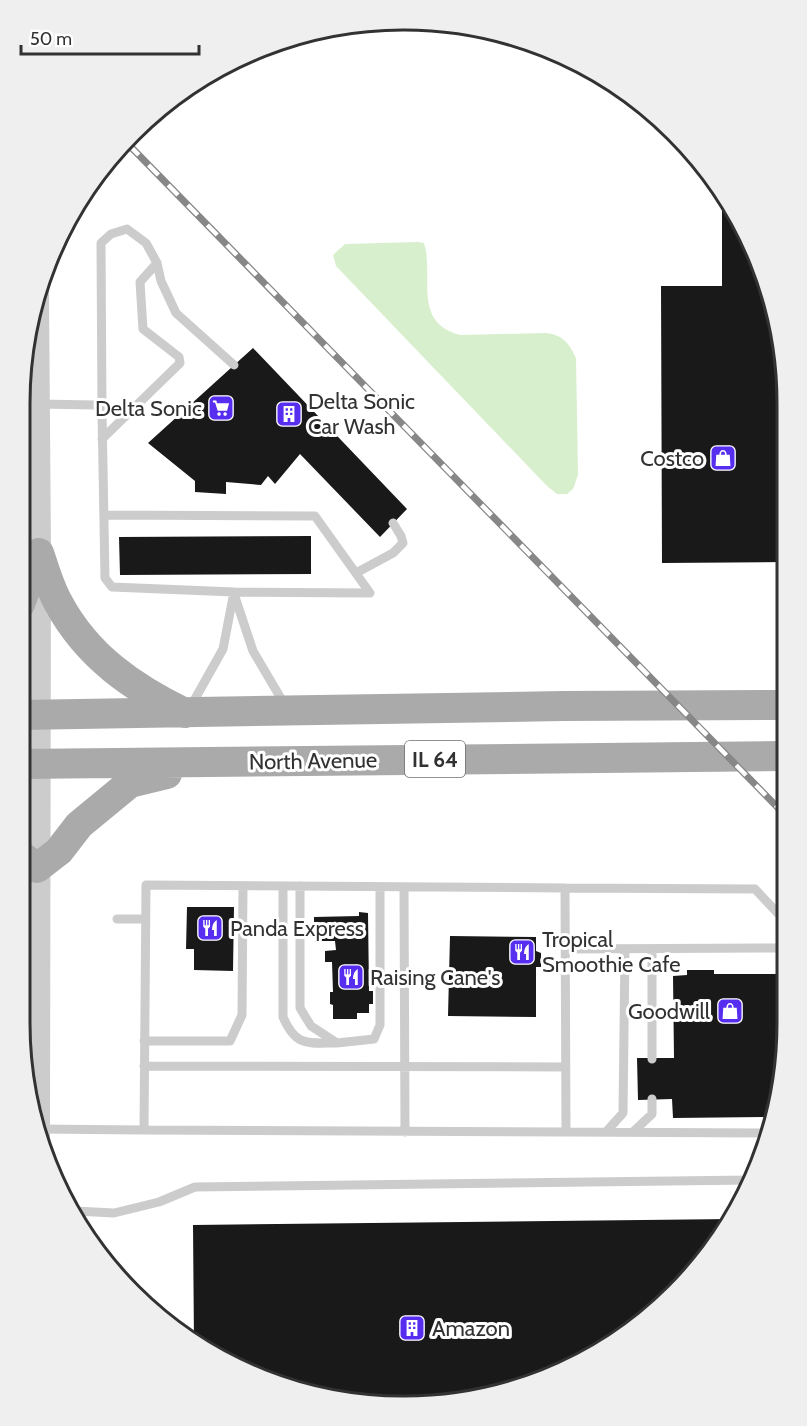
<svg xmlns="http://www.w3.org/2000/svg" width="807" height="1426" font-family="Cabin,sans-serif">
	<style>
		.water { fill: #d7efcc }
		.building { fill: #191919 }
		.lines { fill: none; stroke-linecap: round; stroke-linejoin: round }
		.service { stroke: #ccc; stroke-width: 9 }
		.tertiary { stroke: #ccc; stroke-width: 24 }
		.primary { stroke: #aaa; stroke-width: 30 }
		.rail-casing { stroke: #878787; stroke-width: 7 }
		.rail { stroke: #fff; stroke-width: 4.5; stroke-dasharray: 14; stroke-linecap: butt }
		.labels { text-anchor: middle; dominant-baseline: central; stroke-width: 6; stroke-linejoin: round; paint-order: stroke }
		.shield { fill: #fff; stroke: #707070; stroke-width: 1.5 }
		.shield-label { font-size: 21px; font-weight: bold; fill: #323232 }
		.poi-label { font-size: 22px; fill: #323232; stroke: #fff; text-anchor: start }
		.street-label { font-size: 22px; fill: #323232; stroke: #fff }
		.rim { fill: none; stroke: #323232; stroke-width: 3 }
	</style>
	<rect width="100%" height="100%" fill="#fff"/>
	<path class="water" d="M418 242 424 243 426 251C431 286 416 323 460 335L546 333C563 335 569 343 576 358L578 475 573 489 567 494H557L547 486 336 266 333 255 345 244Z"/>
	<path class="building" d="M722 204H730L767 280 784 354 785 562 662 563 661 286H722Z
		M253 348 407 509 380 537 300 454 275 484 268 476 261 485 226 482V494L195 492V481L148 443Z
		M311 536V574L120 575 119 537Z
		M187 907H234L233 971 194 970V949H186Z
		M359 912 368 913 369 991H373V1004H369V1013H357V1019H333V1005L330 1004V992H333L332 962H325V951L336 950 335 941H314V917L359 916Z
		M450 936 536 937V951L541 953V967H536V1017L448 1016Z
		M687 970H714V974H786L787 1047 773 1117 673 1118 672 1099 638 1100 637 1058H674L673 976 687 975Z
		M732 1219 656 1311 550 1377 428 1406 304 1393 194 1344 193 1225Z"/>
	<g class="lines">
		<path class="service" d="M38 404 95 405 102 411 105 578 112 587 234 592 370 593 315 516 104 515
			M102 411 101 243 111 234 127 229 146 243 157 263 161 281 176 313 234 365
			M102 439 180 363 179 357 143 329 140 282 157 263
			M356 573 393 553 403 543 401 536 393 523
			M234 594 253 651 286 707
			M191 706 223 649 234 592
			M283 886V1017C296 1047 307 1043 337 1043
			M300 886V1008L311 1026 337 1043 374 1039 380 1025V887
			M404 887 405 1132
			M565 888 755 889 786 922
			M117 919H145
			M566 949 786 948
			M144 1041H230L242 1015 243 886
			M652 1059V949
			M144 1066 566 1067
			M38 1129 144 1130 566 1132 565 888 146 885 144 1130
			M566 1132 770 1133
			M606 1132 623 1113 625 949
			M633 1132 652 1114V1099
			M75 1211 114 1213 159 1202 195 1187 752 1180"/>
		<path class="tertiary" d="M37 294 39 553 38 1135"/>
		<path class="primary" d="M39 553C45 570 50 589 59 604 87 656 133 688 185 713
			M20 604 39 553
			M20 715 563 706 785 705
			M20 764 786 756
			M20 855 37 868 59 851 79 825 130 783 167 774"/>
		<g class="rail-casing">
			<path id="rail" d="M129 145 786 816"/>
		</g>
		<use href="#rail" class="rail"/>
	</g>
	<defs>
		<g id="supermarket-square" transform="scale(1.35)"><rect x="-9" y="-9" width="18" height="18" rx="4" fill="#572ef0" stroke="#fff"/><path d="M-6-5.5h2.5l.6 2H6L4.5 2H-2.5L-4.4-4H-6ZM-1.5 3.2a1.3 1.3 0 1 0 .1 0ZM3 3.2a1.3 1.3 0 1 0 .1 0Z" fill="#fff"/></g>
		<g id="building-square" transform="scale(1.35)"><rect x="-9" y="-9" width="18" height="18" rx="4" fill="#572ef0" stroke="#fff"/><path d="M-4-6H4V6H1V3H-1V6H-4ZM-2.5-4.3h1.7v1.8h-1.7ZM.8-4.3h1.7v1.8H.8ZM-2.5-1h1.7V.8h-1.7ZM.8-1h1.7V.8H.8Z" fill="#fff"/></g>
		<g id="shop-square" transform="scale(1.35)"><rect x="-9" y="-9" width="18" height="18" rx="4" fill="#572ef0" stroke="#fff"/><path d="M-5-2.5h2.3a2.7 3.5 0 0 1 5.4 0H5L5.5 6h-11ZM-1.5-2.5h3a1.5 2.3 0 0 0-3 0Z" fill="#fff"/></g>
		<g id="restaurant-square" transform="scale(1.35)"><rect x="-9" y="-9" width="18" height="18" rx="4" fill="#572ef0" stroke="#fff"/><path d="M-5-6h1v4h1v-4h1v4h1v-4h1v5L-1.5 .5V6h-2V.5L-5-1ZM5-6V6H3V1.5H1.5Q1.5-4 5-6Z" fill="#fff"/></g>
	</defs>
	<g fill-rule="evenodd">
		<use href="#supermarket-square" x="221" y="408"/>
		<use href="#building-square" x="289" y="414"/>
		<use href="#shop-square" x="723" y="458"/>
		<use href="#restaurant-square" x="210" y="928"/>
		<use href="#restaurant-square" x="522" y="952"/>
		<use href="#restaurant-square" x="351" y="977"/>
		<use href="#shop-square" x="730" y="1011"/>
		<use href="#building-square" x="412" y="1328"/>
	</g>
	<g class="labels">
		<rect class="shield" x="405" y="741" width="60" height="36" rx="4.5"/>
		<g class="shield-label">
			<text x="435" y="759">IL 64</text>
		</g>
		<g class="poi-label">
			<text x="308" y="401">Delta Sonic<tspan x="308" dy="25">Car Wash</tspan></text>
			<text x="202" y="408" text-anchor="end">Delta Sonic</text>
			<text x="704" y="458" text-anchor="end">Costco</text>
			<text x="230" y="928">Panda Express</text>
			<text x="542" y="939">Tropical<tspan x="542" dy="25">Smoothie Cafe</tspan></text>
			<text x="370" y="977">Raising Cane's</text>
			<text x="710" y="1011" text-anchor="end">Goodwill</text>
			<text x="432" y="1328">Amazon</text>
		</g>
		<g class="street-label">
			<text transform="translate(313 761) rotate(-1)">North Avenue</text>
		</g>
	</g>
	<path d="M0 0H807V1426H0ZM403 30H404A373 373 0 0 1 777 403V1023A373 373 0 0 1 404 1396H403A373 373 0 0 1 30 1023V403A373 373 0 0 1 403 30Z" fill="#efefef" fill-rule="evenodd"/>
	<path class="rim" d="M403 30H404A373 373 0 0 1 777 403V1023A373 373 0 0 1 404 1396H403A373 373 0 0 1 30 1023V403A373 373 0 0 1 403 30Z"/>
	<path d="M21 45v9h178v-9" fill="none" stroke="#323232" stroke-width="3"/>
	<text x="30" y="45" font-size="18" fill="#323232" stroke="#ffffff" stroke-width="4.5" paint-order="stroke">50 m</text>
</svg>
